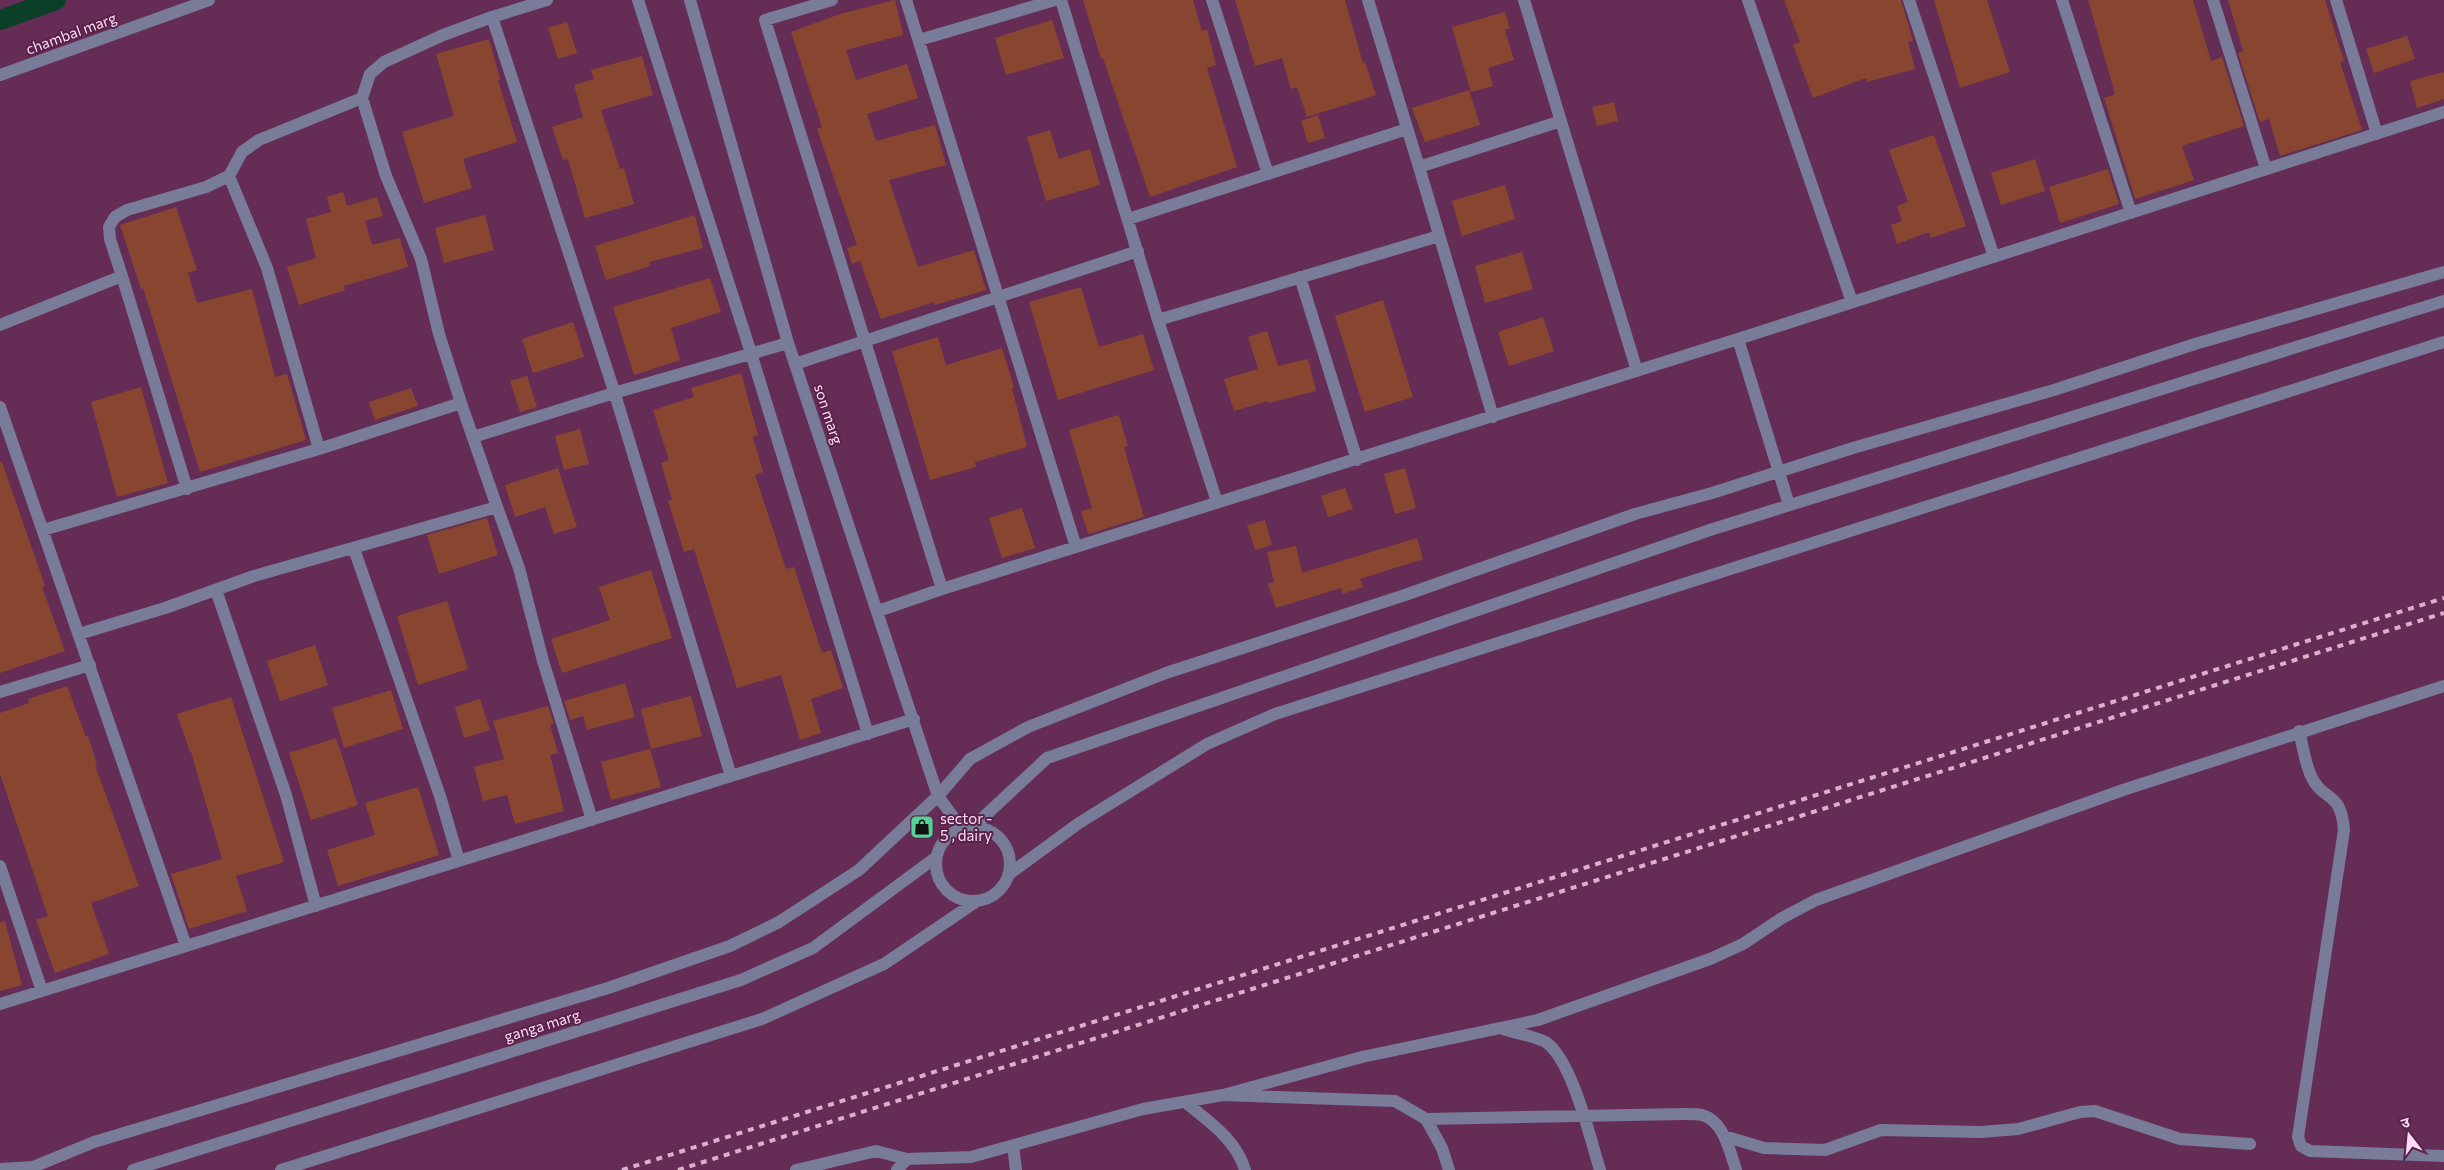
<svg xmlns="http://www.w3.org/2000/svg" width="2444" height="1170" font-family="Commissioner,'Noto Sans Devanagari',sans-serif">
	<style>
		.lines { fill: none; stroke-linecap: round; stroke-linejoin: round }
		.canal { stroke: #0c3f28; stroke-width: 20 }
		.building { fill: #884630 }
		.minor { stroke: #787c98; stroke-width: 12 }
		.rail { stroke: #d9b1cc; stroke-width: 4; stroke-dasharray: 6 6; stroke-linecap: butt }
		.labels { text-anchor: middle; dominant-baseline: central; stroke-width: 4; stroke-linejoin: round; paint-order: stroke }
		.street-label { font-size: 15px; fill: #ffdcf3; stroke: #59224a }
		.poi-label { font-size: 15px; fill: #ffdcf3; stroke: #59224a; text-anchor: start }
	</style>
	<rect width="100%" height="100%" fill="#652d55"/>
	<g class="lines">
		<path class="canal" d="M0 20 56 0"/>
	</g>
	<path class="building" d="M895 0 903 35 846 50 856 80 907 64 918 98 867 114 876 141 935 125 946 165 889 180 918 267 974 250 986 290 935 305 934 302 881 319 860 261 852 264 847 248 857 245 817 129 822 127 791 32 840 14Z
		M1083 0H1193L1202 31 1207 29 1216 65 1207 68 1237 167 1150 197 1103 58 1101 59Z
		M1235 0H1345L1363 63 1365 62 1376 95 1307 117 1297 87 1291 89 1282 58 1255 66Z
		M1784 0H1901L1913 41 1908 42 1915 69 1867 82 1866 78 1813 98 1793 45 1800 42Z
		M1934 0H1987L2010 72 1960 88Z
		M2088 0H2193L2211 61 2222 57 2244 126 2182 146 2194 180 2135 199 2104 98 2115 94Z
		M2228 0H2325L2344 61 2340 62 2362 130 2280 156 2269 119 2260 122 2238 53 2243 51Z
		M1505 12 1510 28 1505 30 1514 60 1488 68 1493 86 1471 92 1452 27Z
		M1052 20 1064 58 1006 75 995 38Z
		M567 22 577 53 558 59 548 28Z
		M2407 36 2415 59 2374 73 2366 49Z
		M489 39 500 79 498 80 517 142 463 159 472 188 424 203 402 132 454 116 436 54Z
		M642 56 653 95 601 110 620 169 624 168 634 204 585 218 568 159 563 160 552 127 583 117 574 85 594 79 591 70Z
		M2444 72V99L2417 108 2410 81Z
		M1469 90 1480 125 1425 142 1412 108Z
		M1614 102 1618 121 1597 126 1592 107Z
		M1318 115 1325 138 1308 143 1301 121Z
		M1050 130 1059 159 1090 149 1100 185 1046 201 1027 137Z
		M1934 135 1966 226 1931 238 1929 232 1897 244 1891 225 1902 221 1897 206 1908 202 1889 150Z
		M2035 159 2045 191 2001 205 1991 173Z
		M2108 169 2119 204 2060 223 2049 187Z
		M1505 185 1515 219 1462 236 1452 201Z
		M343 192 347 206 377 197 383 216 365 221 372 245 400 238 408 267 344 286 345 290 299 305 287 267 316 258 306 219 331 212 327 197Z
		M176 207 197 270 188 273 197 303 252 289 275 377 287 374 306 440 200 472 143 288 141 289 120 225Z
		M485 215 494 250 444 263 435 228Z
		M695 215 703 248 649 262 650 266 606 280 595 246Z
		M1522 252 1533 289 1485 303 1475 266Z
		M710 278 721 312 671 328 680 360 634 375 613 307Z
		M1081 287 1099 347 1143 334 1154 370 1058 400 1029 302Z
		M1383 300 1413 397 1365 412 1335 316Z
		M1543 317 1554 351 1509 366 1498 332Z
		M573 322 584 357 533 373 522 339Z
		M1267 331 1278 366 1308 359 1316 391 1269 403 1268 401 1234 411 1224 379 1258 369 1248 337Z
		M938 337 946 365 1002 348 1014 387 1012 388 1027 447 975 462 976 467 930 480 892 351Z
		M741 373 758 435 753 437 763 472 755 475 786 569 794 567 822 653 831 650 843 688 811 699 821 733 800 740 781 675 737 688 694 549 684 552 668 501 672 500 661 463 669 460 653 410 694 397 691 388Z
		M527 376 537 407 520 412 510 381Z
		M141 387 168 483 117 497 91 402Z
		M411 388 418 406 375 420 369 402Z
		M1119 415 1128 446 1124 447 1144 517 1088 534 1081 511 1092 508 1069 430Z
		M580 429 589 464 564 470 555 436Z
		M0 462H2L45 586 42 587 65 651 0 673Z
		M558 468 577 527 554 534 545 507 515 517 505 485Z
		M1405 468 1416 508 1395 514 1384 474Z
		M1345 488 1353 509 1328 517 1321 496Z
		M1022 508 1035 548 1002 558 989 518Z
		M487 518 498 555 439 574 427 535Z
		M1265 520 1272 545 1255 550 1247 525Z
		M1417 538 1423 559 1360 579 1363 587 1343 594 1341 588 1276 608 1268 584 1274 582 1267 552 1296 546 1302 573Z
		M651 570 672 638 562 673 551 639 610 620 599 587Z
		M447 601 468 669 418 685 397 616Z
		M315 645 328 685 280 701 267 661Z
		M625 683 635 717 587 730 583 716 570 720 564 701Z
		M67 686 86 737 88 736 97 764 95 765 139 886 91 903 109 954 55 973 36 920 48 916 0 774V713L29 703 28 699Z
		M391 690 403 729 344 748 332 708Z
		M691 696 702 736 651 749 641 709Z
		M231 697 284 862 236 876 247 911 189 929 171 874 222 859 191 752H190L177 714Z
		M480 699 490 730 464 738 455 707Z
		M548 706 554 724 550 725 558 753 550 755 564 811 515 824 507 795 483 801 474 767 504 759 493 721Z
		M336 738 358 805 311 820 289 753Z
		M650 749 661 787 611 800 601 762Z
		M418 787 439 855 338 886 327 850 375 835 365 803Z
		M5 921 22 985 0 991V922Z"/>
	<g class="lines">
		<path class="minor" d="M638 0 751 353 868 734
			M690 0 788 343 938 796 961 828
			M832 0 765 20 942 589 1738 339
			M906 0 1076 547
			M1061 0 1158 320 1439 236
			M1212 0 1268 174
			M1368 0 1419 167 1561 121
			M1524 0 1637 371
			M1748 0 1852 302
			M1909 0 1994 257
			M2062 0 2131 213
			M2213 0 2266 169
			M2336 0 2377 134
			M492 17 614 391 731 776
			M919 40 1055 0
			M0 75 209 0
			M362 98 386 176 421 259 439 334 461 403
			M1419 167 1493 417
			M229 176 267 268 319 449
			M1128 219 1407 129
			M122 276 187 489
			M1300 277 1357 460
			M1158 320 1217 502
			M0 325 122 276 110 239 109 227 115 217 127 210 206 187 229 176 242 152 259 140 362 98 370 74 384 62 443 35 492 17 547 0
			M795 364 1138 251
			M0 407 186 946
			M473 437 614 393 788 343
			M1789 505 1738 339 2444 112
			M497 507 519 568 543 661 592 820
			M43 530 319 449 461 403 497 507 254 576 165 608 79 634
			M354 549 440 796 459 861
			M216 590 286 795 316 906
			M878 611 942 589
			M0 692 90 665
			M2299 731C2303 746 2305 763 2311 776 2323 802 2341 790 2344 830L2298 1137 2301 1146 2310 1151 2444 1156
			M974 826 1047 758 1713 529 2444 301
			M936 864a37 37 0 1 1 74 0a37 37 0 1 1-74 0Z
			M0 866 42 991
			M1008 875 1079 823 1207 744 1275 714 2444 342
			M0 1004 914 719
			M1503 1029C1515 1033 1539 1037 1547 1043 1573 1063 1590 1138 1600 1170
			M1223 1095 1362 1057 1538 1020 1710 959 1743 944 1782 918 1816 900 2123 790 2444 686
			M1185 1102C1209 1122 1236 1139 1245 1170
			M1426 1119 1683 1114C1689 1114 1696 1114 1702 1115 1724 1121 1730 1152 1736 1170
			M1724 1136 1764 1148 1825 1150 1881 1130 1981 1132 2018 1129 2080 1112 2095 1111 2180 1139 2250 1144
			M1013 1146 1016 1170
			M0 1169 33 1167 94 1142 608 988 730 946 779 922 859 870 938 796 970 759 1028 727 1166 673 1405 595 1635 514 1712 493 1853 448 2054 390 2195 344 2444 272
			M133 1170 741 980 813 948 935 858
			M281 1170 762 1019 884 964 977 901
			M796 1170 876 1151 907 1159 971 1157 1143 1109 1223 1095 1395 1101 1426 1119 1442 1148 1449 1170
			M897 1170 907 1159"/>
		<path class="rail" d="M622 1170 2444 598
			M678 1170 2444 613"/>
	</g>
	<defs>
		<g id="shop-square" transform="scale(1.25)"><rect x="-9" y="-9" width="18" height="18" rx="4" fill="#54d396" stroke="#59224a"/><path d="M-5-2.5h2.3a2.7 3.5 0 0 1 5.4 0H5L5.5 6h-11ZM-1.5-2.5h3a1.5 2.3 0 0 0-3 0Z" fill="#111"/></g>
	</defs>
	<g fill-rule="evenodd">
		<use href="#shop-square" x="922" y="827"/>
	</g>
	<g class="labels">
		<g class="street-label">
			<text transform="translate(71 33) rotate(-20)">chambal marg</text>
			<text transform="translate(829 414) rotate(72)">son marg</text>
			<text transform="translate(542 1025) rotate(-17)">ganga marg</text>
		</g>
		<g class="poi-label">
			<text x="940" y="818">sector -<tspan x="940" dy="17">5 , dairy</tspan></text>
		</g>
	</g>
	<g transform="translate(2409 1135) rotate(344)" stroke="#59224a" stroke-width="4" paint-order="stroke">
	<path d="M0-4L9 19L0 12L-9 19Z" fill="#ffdcf3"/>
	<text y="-8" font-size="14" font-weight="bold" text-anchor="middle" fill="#ffdcf3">उ</text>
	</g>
</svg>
